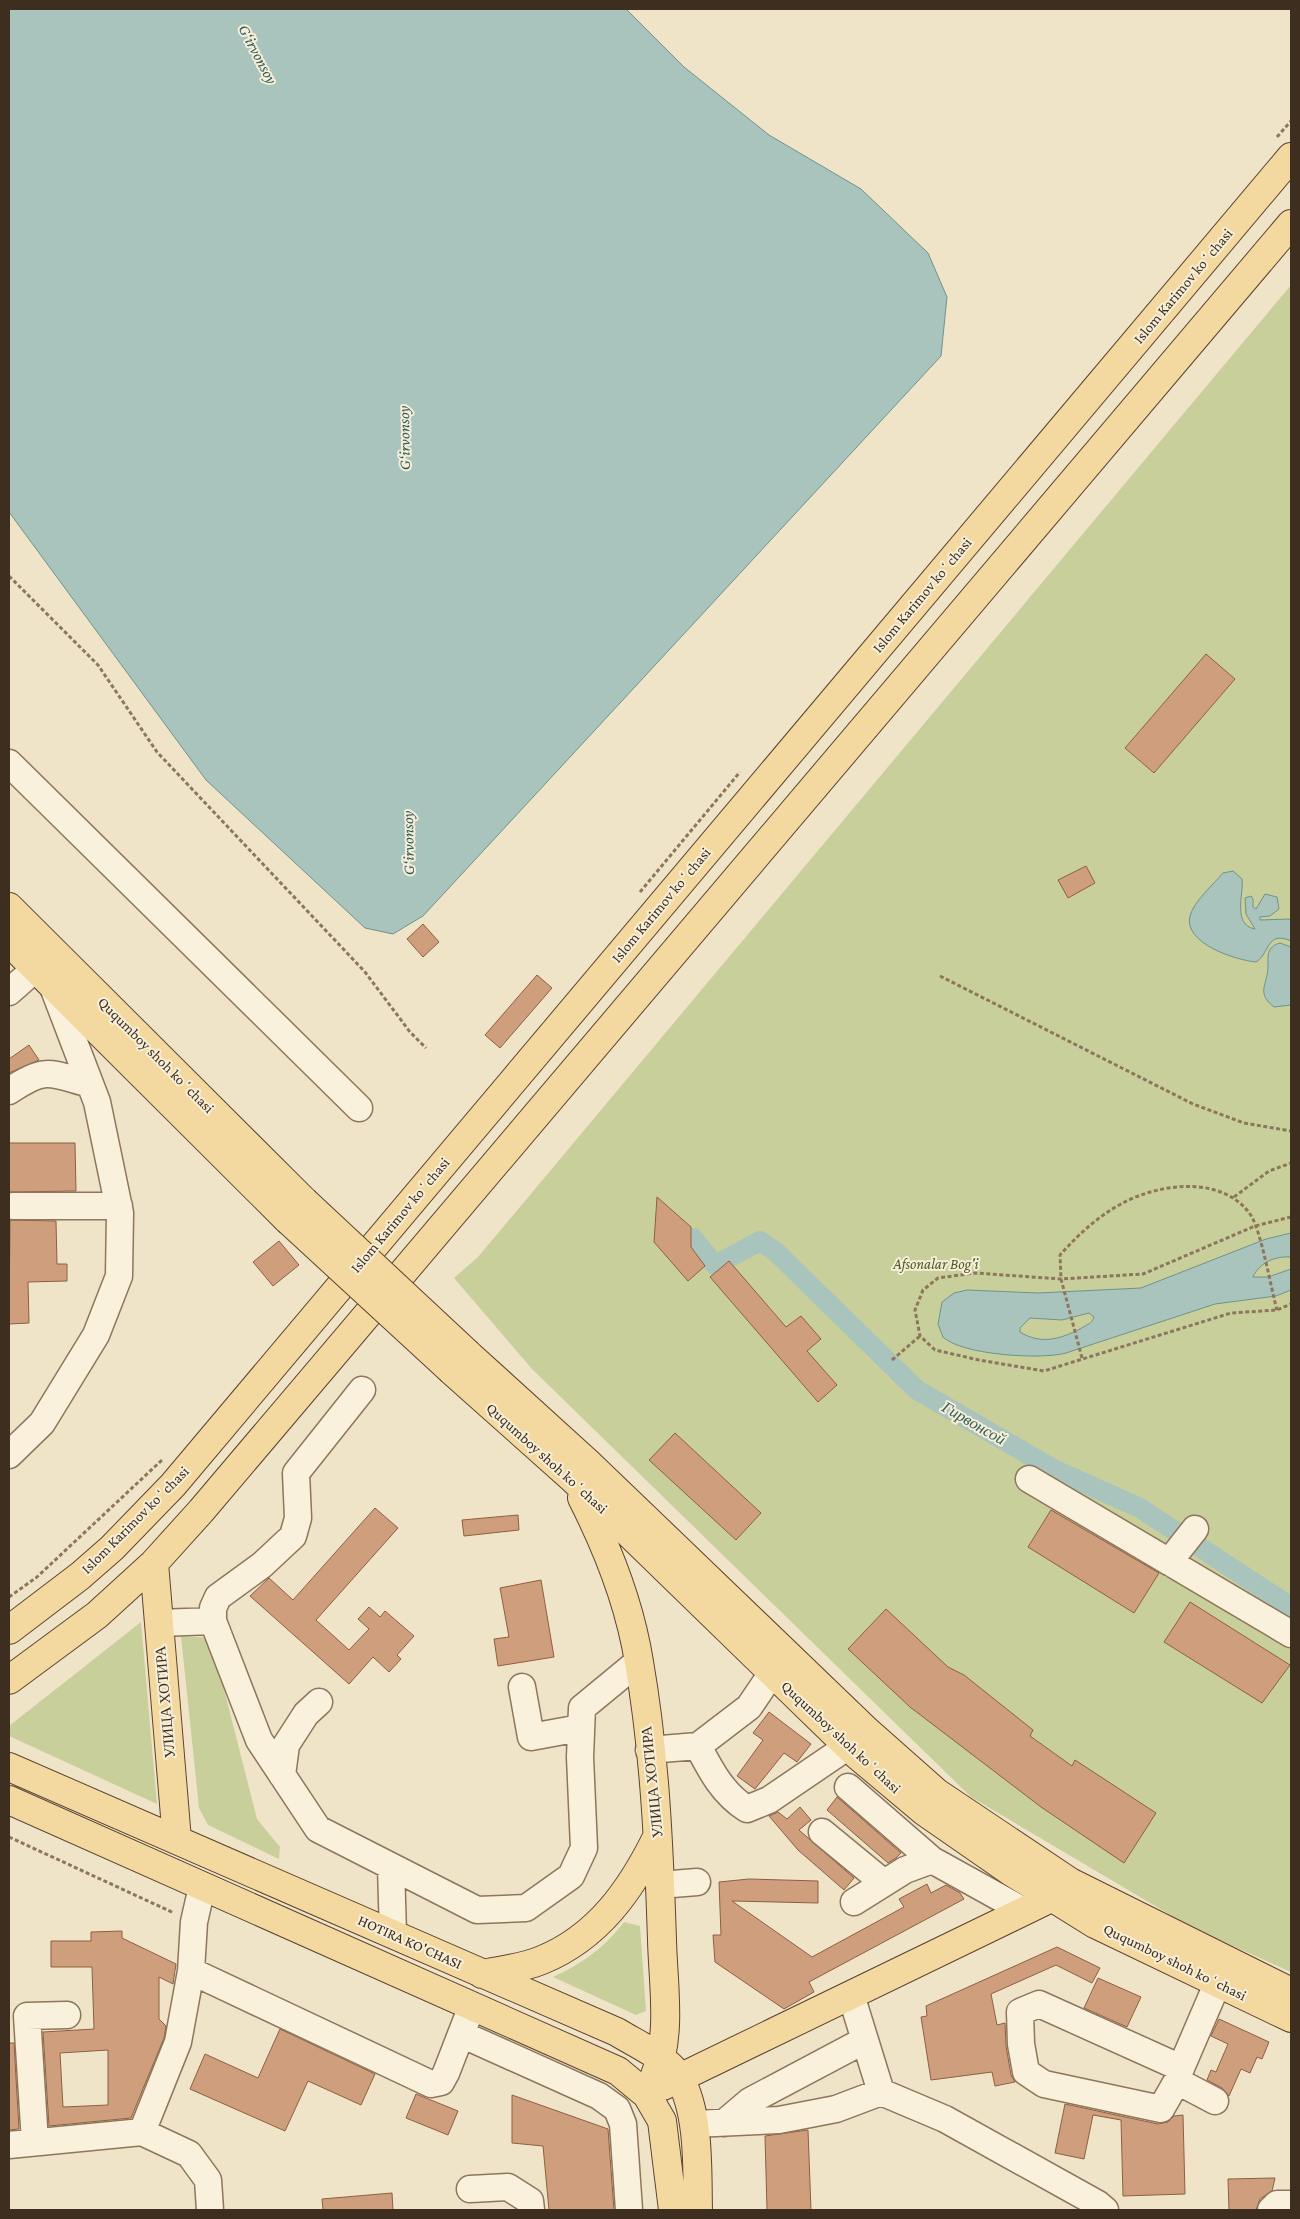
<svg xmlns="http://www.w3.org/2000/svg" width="1300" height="2219" font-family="'Crimson Pro',serif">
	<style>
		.green { fill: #c9cf9b }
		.water { fill: #a9c4bc; stroke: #6f938a; fill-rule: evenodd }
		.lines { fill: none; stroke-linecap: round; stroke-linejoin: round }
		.canal { stroke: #a9c4bc; stroke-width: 20 }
		.building { fill: #cf9f7d; stroke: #8d5f41; fill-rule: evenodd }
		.minor-casing { stroke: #8d765c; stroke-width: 29 }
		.major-casing { stroke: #5b4430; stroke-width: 30 }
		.path { stroke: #8d765c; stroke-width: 3; stroke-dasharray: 4 2.5; stroke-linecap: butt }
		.minor { stroke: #faf1dc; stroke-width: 26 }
		.major { stroke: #f3d9a0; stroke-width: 28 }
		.major-bridge-casing { stroke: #5b4430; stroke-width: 30; stroke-linecap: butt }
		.major-bridge { stroke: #f3d9a0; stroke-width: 28 }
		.labels { text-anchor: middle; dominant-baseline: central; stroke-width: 4; stroke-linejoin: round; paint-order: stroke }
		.street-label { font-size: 15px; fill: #3d2e20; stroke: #f7eed8 }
		.park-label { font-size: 15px; font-style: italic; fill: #4d5a26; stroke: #f7eed8 }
		.water-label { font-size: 16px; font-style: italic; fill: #2f5d5a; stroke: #f7eed8 }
	</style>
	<rect width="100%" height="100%" fill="#f0e4c8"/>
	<path class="green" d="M1291 285V1972L1189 1926 971 1797 532 1369 454 1278 478 1257Z
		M141 1622 157 1804 9 1736V1726Z
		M181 1636 211 1638 257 1819 280 1847 279 1859 208 1825 199 1808Z
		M624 1922 640 1926 646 2011 636 2015 553 1977C583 1963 604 1948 624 1922Z"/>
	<path class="water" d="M9 9H626L684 67 769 135 861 189 928 253 947 297 941 356 423 916 393 934 365 928 206 780 9 512Z
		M1233 871 1242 879C1244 893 1232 925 1255 929L1246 914 1245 898 1251 896 1253 899V907L1256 909 1265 894 1277 897 1279 909 1270 916 1260 917V920L1289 919 1291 921V941C1266 930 1270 954 1256 962 1235 960 1183 943 1190 916 1194 901 1213 885 1223 873Z
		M1280 943 1291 947V1005L1274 1007C1256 993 1267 985 1268 968 1268 956 1266 947 1280 943Z
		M1291 1233V1257C1275 1256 1260 1262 1253 1277H1268L1291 1269V1290L1276 1296 1215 1304 1066 1353C1041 1360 962 1355 943 1337L938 1324 942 1302 954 1293 967 1290 1038 1293 1141 1288 1266 1239ZM1089 1313 1094 1317C1092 1324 1086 1325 1080 1329 1060 1339 1041 1345 1020 1332V1328L1030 1318 1062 1320Z"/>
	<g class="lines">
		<path class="canal" d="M693 1238 715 1265 760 1241 775 1251 917 1390 1055 1470 1140 1508 1291 1607"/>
	</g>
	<path class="building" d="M1206 654 1235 679 1154 773 1125 748Z
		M1086 866 1095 883 1068 898 1058 880Z
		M423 924 439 942 423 957 407 939Z
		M537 975 552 988 500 1048 485 1035Z
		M29 1045 39 1060 9 1073V1059Z
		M9 1143H75L76 1191 9 1192Z
		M657 1197 691 1227V1247L705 1266 688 1281 654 1242Z
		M10 1220 56 1221 57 1264H67V1281L28 1282 29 1323 9 1324Z
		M279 1241 299 1265 273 1286 253 1262Z
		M729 1261 786 1327 801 1316 821 1339 807 1351 837 1385 818 1402 710 1277Z
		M675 1433 761 1513 736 1540 649 1460Z
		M375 1508 398 1528 316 1620 349 1650 369 1629 358 1619 369 1607 380 1617 385 1611 414 1636 397 1655 401 1659 389 1672 373 1657 349 1684 250 1596 269 1578 293 1600Z
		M1051 1510 1159 1573 1134 1613 1028 1547Z
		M518 1515 519 1530 464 1536 462 1520Z
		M541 1580 554 1657 498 1666 494 1639 509 1637 500 1588Z
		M1190 1602 1290 1665 1262 1703 1164 1642Z
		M886 1609 948 1667 964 1675 1033 1730 1030 1736 1072 1766 1075 1760 1156 1813 1124 1863 1041 1807 910 1707 848 1649Z
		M769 1712 811 1744 797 1762 784 1753 755 1789 737 1776 763 1740 753 1733Z
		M837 1797 901 1853 896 1858 888 1863 827 1810Z
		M800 1807 811 1820 799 1830 854 1878 844 1890 798 1850 769 1816 778 1812 787 1819Z
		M749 1879 818 1881V1903L732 1901 812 1957 904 1907 899 1899 927 1884 931 1893 946 1885 960 1893 964 1899 809 1982 814 1992 784 2009 715 1962 713 1935H721L719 1882Z
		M122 1931V1938L176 1964 173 1984 159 1977V2019L166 2026 164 2038 131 2118 49 2126 43 2032 94 2029 92 1967H51V1941H91V1932ZM108 2050V2105L63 2107 60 2053Z
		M1057 1947 1100 1968 1092 1983 1056 1965 991 1994 997 2025 1005 2023 1006 2046 1011 2075 1015 2082 995 2086 992 2072 931 2080 921 2017 927 2016 926 2006Z
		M1098 1978 1141 1997 1127 2027 1084 2008Z
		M1219 2019 1269 2042 1262 2059 1257 2057 1250 2073 1241 2069 1229 2096 1222 2088 1207 2080 1211 2070 1216 2072 1228 2044 1211 2036Z
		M280 2029 375 2074 361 2105 308 2081 285 2131 190 2089 205 2054 258 2078Z
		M9 2043H14L19 2129 9 2130Z
		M416 2094 458 2111 448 2135 406 2118Z
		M512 2095 608 2129 614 2210H549L543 2146 512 2143Z
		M1065 2104 1158 2124 1168 2122 1174 2116 1183 2115 1185 2194 1123 2196 1121 2120 1093 2115 1084 2159 1055 2153Z
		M808 2130 811 2210H767L765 2136Z
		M1275 2178 1272 2191 1260 2199 1256 2210H1229L1228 2179Z
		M392 2193 393 2210H323L322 2199Z"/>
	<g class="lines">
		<g class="minor-casing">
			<path id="minor" d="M9 763 359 1108
				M9 992 35 969
				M9 1091C46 1066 49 1073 90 1084
				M13 1206H119
				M362 1390 296 1473 298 1518 293 1536 262 1565 218 1597 213 1608V1621L259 1740 318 1829 477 1910 526 1908 571 1876 584 1848 580 1757 582 1708 639 1661
				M9 1455 42 1423 96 1335 119 1276 120 1213 97 1102 53 987
				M1029 1479 1291 1634
				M1169 1562 1195 1529
				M159 1623 213 1621
				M522 1687 531 1737 580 1728
				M698 1746C711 1771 723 1794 747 1809L769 1800 841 1751 849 1747
				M649 1750 698 1746 749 1707 772 1673
				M282 1775 286 1745 306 1714 319 1702
				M848 1787 932 1860 1024 1911
				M822 1832 884 1883
				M391 1867 393 1934
				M660 1885 697 1882
				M854 1902 905 1870 932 1860
				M191 1971 431 2084 441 2082 446 2073 472 2006
				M851 1995 881 2092 945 2119 1098 2204 1105 2210
				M461 2034 599 2096 617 2109 623 2124 629 2210
				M1177 2081 1161 2109 1044 2084 1026 2072 1021 2044 1020 2012 1039 2004 1181 2068
				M1215 2101 1177 2081 1181 2068 1218 1982
				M724 2123 750 2101 865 2040
				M694 2124 779 2120 836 2109 881 2092
				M142 2132 178 2042 191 1971 194 1922 202 1887
				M35 2142 27 2016 67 2015
				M9 2145 142 2132 189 2154 208 2180 210 2210
				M470 2189 508 2187 530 2201 531 2210
				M1271 2210 1277 2204H1291"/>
		</g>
		<g class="major-casing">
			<path id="major" d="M9 907 304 1201
				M9 942 288 1220
				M468 1354 587 1462 867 1731 937 1793 1070 1882 1291 1992
				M452 1371 572 1478 857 1755 925 1812 1010 1871 1095 1924 1291 2018
				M582 1498C608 1549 630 1605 639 1662 655 1754 659 1848 662 1940 663 1983 672 2035 655 2075
				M154 1563 177 1840
				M9 1630 80 1576 112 1548 173 1485 1291 157
				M9 1680 97 1615 154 1563 201 1511 1291 224
				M9 1767 617 2032C636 2044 667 2057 679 2077 700 2113 697 2170 698 2210
				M9 1800 618 2071 647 2095 662 2121 673 2210
				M482 1974C502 1970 523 1968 542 1960 598 1937 631 1890 657 1837
				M663 2086 1051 1898 1063 1888"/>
		</g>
		<path class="path" d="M1277 137 1291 121
			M9 576 98 665 157 752 365 972 410 1032 426 1048
			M640 892 740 772
			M940 976 1193 1104 1244 1123 1291 1131
			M1234 1197 1269 1171 1291 1163
			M1291 1217 1255 1226 1143 1274 1061 1279 975 1273 938 1278 923 1290 915 1310 920 1336 935 1350 979 1360 1044 1371 1231 1313 1277 1310 1291 1304
			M1082 1358 1061 1279 1060 1255C1078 1235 1097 1217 1121 1204 1159 1183 1222 1175 1250 1214 1261 1229 1271 1289 1277 1310
			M892 1360 920 1336
			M9 1597 37 1577 163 1459
			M9 1837 174 1913"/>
		<use href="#minor" class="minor"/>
		<use href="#major" class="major"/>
		<g class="major-bridge-casing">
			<path id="major-bridge" d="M304 1201 468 1354
				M288 1220 452 1371"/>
		</g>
		<use href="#major-bridge" class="major-bridge"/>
	</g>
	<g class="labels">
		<g class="street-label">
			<text transform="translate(1183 286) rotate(-50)">Islom Karimov koʻchasi</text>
			<text transform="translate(922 595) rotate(-50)">Islom Karimov koʻchasi</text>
			<text transform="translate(661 905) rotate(-50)">Islom Karimov koʻchasi</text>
			<text transform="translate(156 1055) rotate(45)">Ququmboy shoh koʻchasi</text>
			<text transform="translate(400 1215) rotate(-50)">Islom Karimov koʻchasi</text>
			<text transform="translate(547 1458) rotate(42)">Ququmboy shoh koʻchasi</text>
			<text transform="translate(135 1520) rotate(-45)">Islom Karimov koʻchasi</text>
			<text transform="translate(165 1702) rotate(-95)">УЛИЦА ХОТИРА</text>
			<text transform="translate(841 1737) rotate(43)">Ququmboy shoh koʻchasi</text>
			<text transform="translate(652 1782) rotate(-96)">УЛИЦА ХОТИРА</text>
			<text transform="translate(410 1942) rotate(24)">HOTIRA KO'CHASI</text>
			<text transform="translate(1175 1962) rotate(26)">Ququmboy shoh koʻchasi</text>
		</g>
		<g class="park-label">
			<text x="936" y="1264">Afsonalar Bog'i</text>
		</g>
		<g class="water-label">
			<text transform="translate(258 54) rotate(62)">G‘irvonsoy</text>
			<text transform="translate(404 438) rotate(-91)">G‘irvonsoy</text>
			<text transform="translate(408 843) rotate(-91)">G‘irvonsoy</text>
			<text transform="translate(974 1423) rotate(30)">Гирвонсой</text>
		</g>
	</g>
	<rect width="1300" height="2219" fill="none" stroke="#3d2e20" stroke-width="20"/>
</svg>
